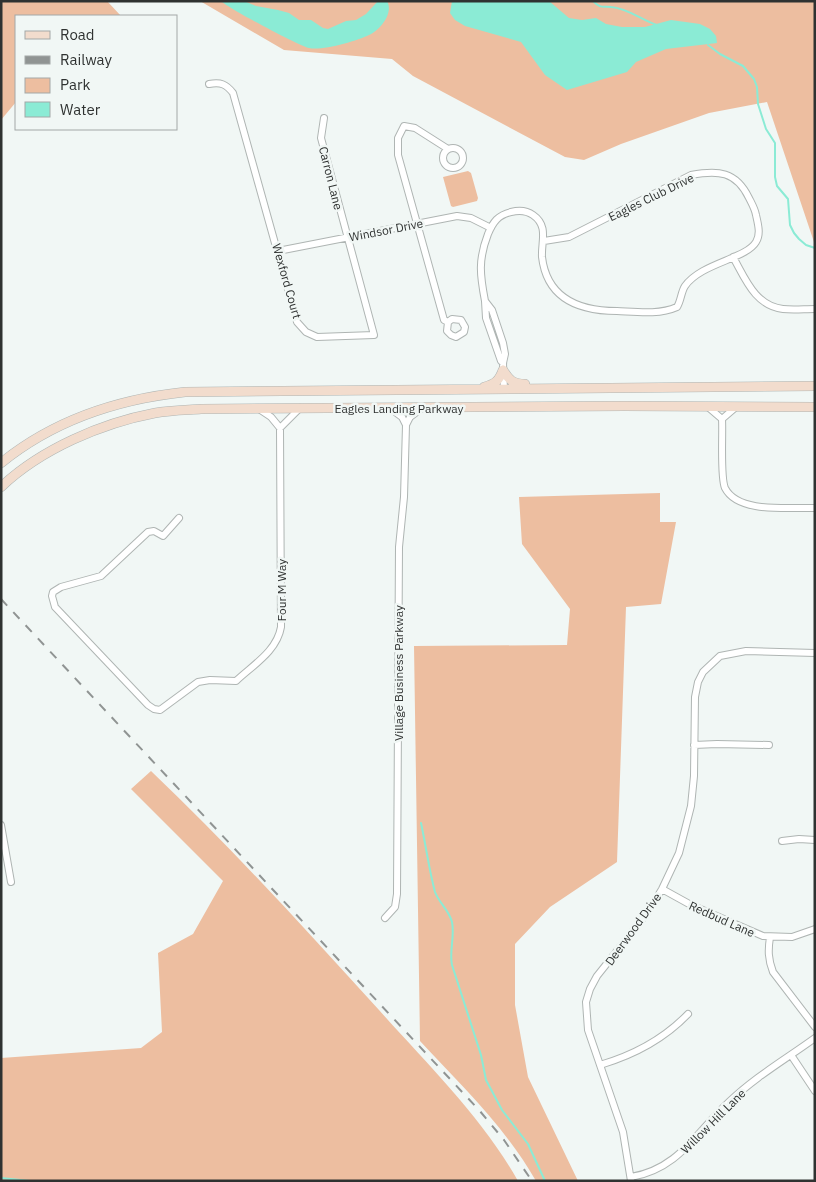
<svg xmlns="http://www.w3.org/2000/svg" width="816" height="1182" font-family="'IBM Plex Sans',sans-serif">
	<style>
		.green { fill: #edbea0 }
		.water { fill: #8bebd5 }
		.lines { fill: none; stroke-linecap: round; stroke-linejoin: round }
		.stream { stroke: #8bebd5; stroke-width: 2 }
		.street-casing { stroke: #afb5b3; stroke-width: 8 }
		.secondary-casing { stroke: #afb5b3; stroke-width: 10 }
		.street { stroke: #fff; stroke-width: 6 }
		.secondary { stroke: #f2dccd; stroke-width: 9 }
		.rail { stroke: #909493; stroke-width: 2; stroke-dasharray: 9 9; stroke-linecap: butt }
		.labels { text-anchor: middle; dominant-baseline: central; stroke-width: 5; stroke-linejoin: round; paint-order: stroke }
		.street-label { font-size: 12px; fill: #2f3231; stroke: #f1f7f5 }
	</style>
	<rect width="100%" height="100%" fill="#f1f7f5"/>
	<path class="green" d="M1 1H107L121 16H16V102L1 120Z
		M200 1H815V245L767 102 709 113 621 144 584 160 565 157 413 76 392 59 284 50Z
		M468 171 471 173 478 198 477 201 453 207 451 206 443 177Z
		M660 493V522H676L661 604 626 607 617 862 550 907 515 944V1005L528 1077 578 1181H536C506 1128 461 1085 420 1041L414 646 567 645 570 609 522 544 519 497Z
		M151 771C231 847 305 929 379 1010 428 1065 482 1117 518 1181H1V1058L141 1048 162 1032 158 953 193 934 223 881 131 789Z"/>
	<path class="water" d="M221 1H244L256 6 278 10 289 13 299 20H311L323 28 328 29 346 21 356 20 366 14 378 1H387C394 13 380 30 369 35 357 41 322 51 309 48 301 47 226 7 221 1Z
		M452 1H549L569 18 582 20 596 18 606 24 622 27H645L671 20 700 24 710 29 716 36 717 43 666 49 636 62 627 72 567 90 545 75 521 42 465 26 455 20 450 13Z"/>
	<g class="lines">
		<path class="stream" d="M593 1C601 9 602 6 611 7 627 8 642 20 657 25
			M708 45 720 54 743 66 754 79 757 87 758 104 766 129 775 143V177L777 186 788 199 790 225 794 233 799 239 806 245 815 248
			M421 823C426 846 429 870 435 892 439 903 449 910 452 922 455 937 449 951 452 965L481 1055 486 1080 502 1110 528 1144 545 1181
			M1 1178 30 1181"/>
		<g class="street-casing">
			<path id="street" d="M209 84C221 82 226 84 233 93L297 322 306 332 317 337 374 335 321 138 324 118
				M443 158a10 10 0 1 1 20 0a10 10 0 1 1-20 0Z
				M278 251 457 216 471 218 491 228
				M733 257C745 278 755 306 783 309 793 310 804 309 815 309
				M485 301C480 275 478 260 488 234 493 222 498 215 511 212 519 210 526 210 533 215 549 226 541 242 542 257 547 299 580 311 617 311 637 312 659 315 677 307 681 301 681 292 685 286 701 263 746 259 756 242 761 234 758 224 756 215 755 209 752 204 749 198 736 171 718 170 691 175L569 237 544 241
				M448 322 452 319 461 320 465 327 464 332 456 337 451 335 447 331 448 322 444 320 398 155V138L404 126 415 128 448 149
				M503 363 501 361 486 318 485 301 492 310 503 343 505 354 503 363 504 390
				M708 407 722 419C723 434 720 477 725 488 738 514 790 507 815 508
				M390 408 402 417 406 425
				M722 419 736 407
				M280 428 300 408
				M179 518 163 536 154 531 148 532 101 576 61 587 53 592 52 596 55 607 148 705 154 709 160 710 198 682 210 680 236 681C253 665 277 651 281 627L280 428 271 417 259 409
				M694 745 717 744 769 745
				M1 825 11 882
				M782 841 799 839 815 840
				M662 889 691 905 763 936 792 937 815 929
				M385 918 395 907 397 894 399 547 404 497 406 425 410 417 422 408
				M770 937C768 950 768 959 773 972L815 1027
				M791 1055 815 1091
				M600 1065C634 1055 663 1040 688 1014
				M631 1177C679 1169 696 1132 729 1102 755 1077 786 1059 815 1038
				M631 1181 623 1132 588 1030 586 1002 590 989 597 976 648 912 662 889 679 853 691 806 694 776 695 697 698 682 703 672 720 656 746 651 815 653"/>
		</g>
		<g class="secondary-casing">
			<path id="secondary" d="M503 370C509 380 513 384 525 384
				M484 387C495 384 499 381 503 370
				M1 463C54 420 119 399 185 392L815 386
				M1 487C41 449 102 423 155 413 170 410 186 410 201 409L624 406 815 407"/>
		</g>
		<use href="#street" class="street"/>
		<use href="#secondary" class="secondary"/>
		<path class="rail" d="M1 599 479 1110 504 1140 532 1181"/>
	</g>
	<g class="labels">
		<g class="street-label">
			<text transform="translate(331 178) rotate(76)">Carron Lane</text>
			<text transform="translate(651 197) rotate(-26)">Eagles Club Drive</text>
			<text transform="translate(386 230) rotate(-11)">Windsor Drive</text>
			<text transform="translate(287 281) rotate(74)">Wexford Court</text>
			<text x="399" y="408">Eagles Landing Parkway</text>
			<text transform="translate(281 590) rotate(-90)">Four M Way</text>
			<text transform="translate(398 673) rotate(-90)">Village Business Parkway</text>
			<text transform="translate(722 919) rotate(24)">Redbud Lane</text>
			<text transform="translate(633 929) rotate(-54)">Deerwood Drive</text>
			<text transform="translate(713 1121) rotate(-45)">Willow Hill Lane</text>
		</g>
	</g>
	<rect width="816" height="1182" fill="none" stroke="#2f3231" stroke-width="5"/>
	<rect x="15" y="15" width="162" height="115" fill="#f1f7f5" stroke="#a3a8a7"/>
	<rect x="25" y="31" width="25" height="8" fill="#f2dccd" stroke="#a3a8a7"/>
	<text x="60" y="40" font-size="15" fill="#2f3231">Road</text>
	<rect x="25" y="56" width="25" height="8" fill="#909493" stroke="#a3a8a7"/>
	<text x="60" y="65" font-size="15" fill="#2f3231">Railway</text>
	<rect x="25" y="78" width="25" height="15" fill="#edbea0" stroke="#a3a8a7"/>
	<text x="60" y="90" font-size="15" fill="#2f3231">Park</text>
	<rect x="25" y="102" width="25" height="15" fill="#8bebd5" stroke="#a3a8a7"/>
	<text x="60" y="115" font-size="15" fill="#2f3231">Water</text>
</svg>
